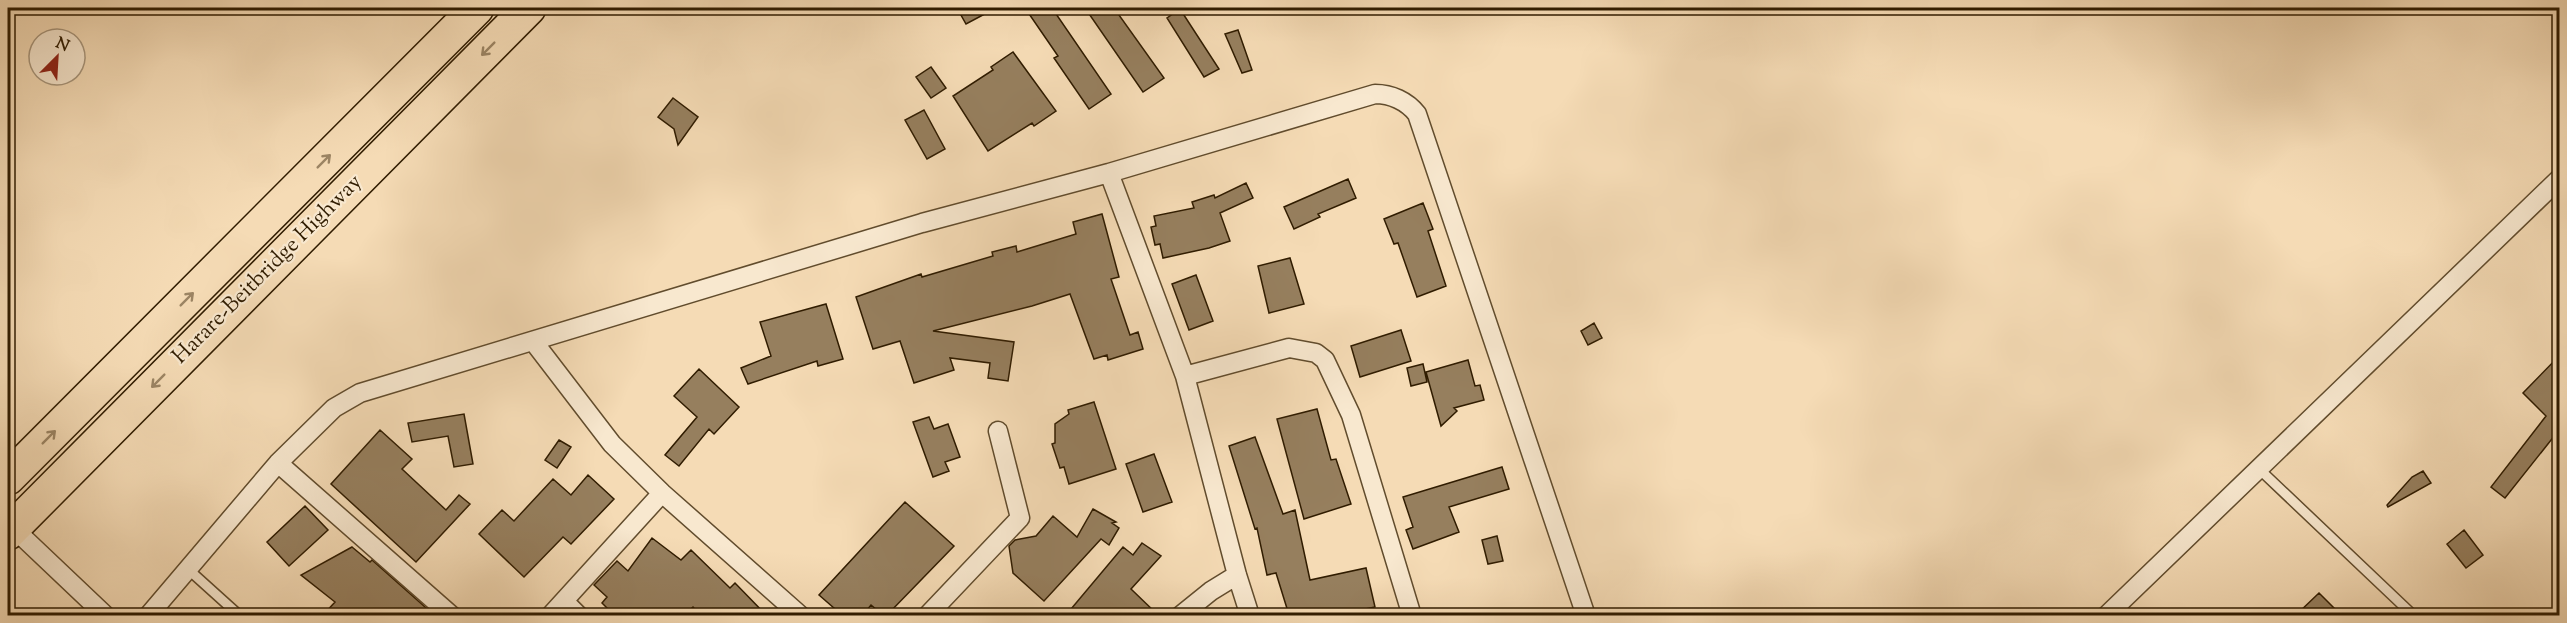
<svg xmlns="http://www.w3.org/2000/svg" width="2567" height="623" font-family="'Sorts Mill Goudy',serif">
	<style>
		.building { fill: #967f5e; stroke: #301c00; stroke-width: 1.5 }
		.lines { fill: none; stroke-linecap: round; stroke-linejoin: round }
		.lane-casing { stroke: #614c2d; stroke-width: 12 }
		.street-casing { stroke: #614c2d; stroke-width: 21 }
		.highway-casing { stroke: #301c00; stroke-width: 36 }
		.lane { stroke: #f8e8cf; stroke-width: 9 }
		.street { stroke: #f8e8cf; stroke-width: 18 }
		.highway { stroke: #f5dbb5; stroke-width: 33 }
		.oneway { stroke: #9c8564 }
		.labels { text-anchor: middle; dominant-baseline: central; stroke-width: 4.5; stroke-linejoin: round; paint-order: stroke }
		.street-label { font-size: 22px; fill: #301c00; stroke: #f8e8cf }
	</style>
	<rect width="100%" height="100%" fill="#f5dbb5"/>
	<filter id="stains"><feTurbulence type="fractalNoise" baseFrequency=".00333" numOctaves="4"/><feColorMatrix values="0 0 0 0 .2 0 0 0 0 .09 0 0 0 0 .02 0 0 0 .5 -.17"/></filter>
	<radialGradient id="worn" r=".72"><stop offset=".6" stop-color="#630" stop-opacity="0"/><stop offset="1" stop-color="#630" stop-opacity=".3"/></radialGradient>
	<path class="building" d="M957 8H996L966 24Z
		M1025 8H1052L1111 94 1089 109 1054 58 1058 56Z
		M1085 8H1114L1164 78 1143 92Z
		M1180 9 1219 69 1204 77 1167 18Z
		M1238 30 1252 70 1242 73 1225 34Z
		M1013 52 1056 111 1034 126 1032 123 988 151 953 96 993 70 991 67Z
		M931 67 946 88 931 98 916 77Z
		M673 98 698 117 678 145 674 129 658 117Z
		M924 110 945 149 927 159 905 120Z
		M1348 179 1356 198 1318 214 1320 217 1294 229 1284 207Z
		M1246 183 1253 198 1220 213 1230 241 1209 248 1163 258 1160 244 1155 245 1151 227 1156 226 1154 216 1194 208 1192 202 1214 195 1215 198Z
		M1423 203 1433 229 1428 231 1446 286 1417 297 1398 243 1394 244 1384 219Z
		M1102 214 1119 277 1111 279 1130 335 1138 332 1143 349 1108 360 1107 355 1094 359 1070 294 1032 306 933 331 1014 342 1008 381 988 378 990 363 950 358 954 370 914 383 900 341 873 349 856 297 921 274 922 277 993 256 992 252 1016 246 1017 252 1076 234 1073 222Z
		M1290 258 1304 304 1269 313 1258 266Z
		M1196 275 1213 321 1189 330 1172 284Z
		M826 304 843 359 818 366 817 361 748 384 741 368 771 356 760 322Z
		M1594 323 1602 338 1588 345 1581 331Z
		M1401 330 1411 361 1360 377 1351 346Z
		M2559 356V430L2505 498 2491 487 2546 416 2523 393Z
		M1468 360 1475 386 1480 385 1484 400 1454 408 1457 411 1441 426 1426 372Z
		M1423 364 1427 382 1411 386 1407 368Z
		M699 369 739 407 714 434 709 429 679 466 665 455 697 417 674 396Z
		M1094 402 1116 469 1069 484 1064 467 1060 468 1052 444 1055 443V424L1069 414 1068 410Z
		M1317 409 1331 460 1336 459 1351 504 1304 519 1277 419Z
		M464 414 473 464 454 467 448 436 412 442 408 423Z
		M929 417 934 429 948 424 960 457 945 462 949 471 933 477 913 422Z
		M380 430 412 459 402 469 446 510 459 495 470 504 416 562 331 484Z
		M1255 437 1283 514 1295 510 1310 580 1366 568 1375 607 1336 615H1289L1276 573 1267 575 1257 528 1255 529 1229 446Z
		M559 440 571 447 557 468 545 460Z
		M1154 454 1172 502 1143 512 1126 464Z
		M1502 467 1509 489 1449 507 1459 532 1413 549 1406 530 1413 527 1403 497Z
		M2423 471 2431 483 2388 507 2387 505 2412 477Z
		M588 475 614 499 571 544 563 537 524 577 479 534 502 510 514 521 553 479 571 495Z
		M905 502 954 546 887 615H883L871 605 863 615H842L819 595Z
		M305 506 328 530 289 566 267 542Z
		M1093 509 1116 522 1112 523 1119 528 1109 545 1101 539 1044 601 1013 573 1009 546 1015 540 1036 536 1053 516 1077 537Z
		M2464 530 2483 555 2466 568 2447 544Z
		M1497 536 1503 561 1488 564 1482 540Z
		M652 538 681 560 691 550 730 588 735 583 766 615H700L693 607 684 615H614L602 603 607 597 594 585 617 561 628 571Z
		M1142 543 1161 556 1131 589 1158 615H1066L1123 547 1133 555Z
		M352 547 370 562 372 560 434 615H323L335 602 301 575Z
		M2319 593 2341 615H2296Z"/>
	<g class="lines">
		<g class="lane-casing">
			<path id="lane" d="M2257 467 2414 616
				M189 570 240 616"/>
		</g>
		<g class="street-casing">
			<path id="street" d="M1109 173 1185 376 1237 575 1250 616
				M533 341 612 444 662 493 801 616
				M1185 376 1289 348 1316 353 1325 360 1351 415 1412 616
				M278 463 452 616
				M9 524 106 616
				M564 601 579 616
				M148 616 278 463 334 408 360 393 922 223 1109 173 1375 94C1391 94 1407 101 1417 114L1586 616
				M550 616 662 493
				M927 616 1020 518 998 431
				M1180 616 1211 591 1237 575
				M2106 616 2560 178"/>
		</g>
		<g class="highway-casing">
			<path id="highway" d="M8 478 477 8
				M8 533 529 8"/>
		</g>
		<use href="#lane" class="lane"/>
		<use href="#street" class="street"/>
		<use href="#highway" class="highway"/>
	</g>
	<defs><path id="oneway-shaft" d="M-6 0H5M1.5-3L5.5 0L1.5 3" fill="none" stroke-width="1.6" stroke-linecap="round" stroke-linejoin="round" transform="scale(1.5)"/></defs>
	<g class="oneway">
		<use href="#oneway-shaft" transform="translate(488 49) rotate(135)"/>
		<use href="#oneway-shaft" transform="translate(324 161) rotate(-45)"/>
		<use href="#oneway-shaft" transform="translate(187 299) rotate(-45)"/>
		<use href="#oneway-shaft" transform="translate(158 381) rotate(135)"/>
		<use href="#oneway-shaft" transform="translate(49 437) rotate(-45)"/>
	</g>
	<g class="labels">
		<g class="street-label">
			<text transform="translate(268 270) rotate(-45)">Harare-Beitbridge Highway</text>
		</g>
	</g>
	<rect width="2567" height="623" fill="none" stroke="#f5dbb5" stroke-width="30"/>
	<rect x="9" y="9" width="2549" height="605" fill="none" stroke="#301c00" stroke-width="3"/>
	<rect x="15" y="15" width="2537" height="593" fill="none" stroke="#301c00" stroke-width="1.5"/>
	<g transform="translate(57 57) rotate(24)"><circle r="28" fill="#f8e8cf" stroke="#a8967c" stroke-width="1.5"/>
	<path d="M0-4.5L10 22L0 15L-10 22Z" fill="#8f2418"/>
	<text y="-9" font-size="16" font-weight="bold" text-anchor="middle" fill="#301c00">N</text>
	</g>
	<rect width="100%" height="100%" filter="url(#stains)"/>
	<rect width="100%" height="100%" fill="url(#worn)"/>
</svg>
